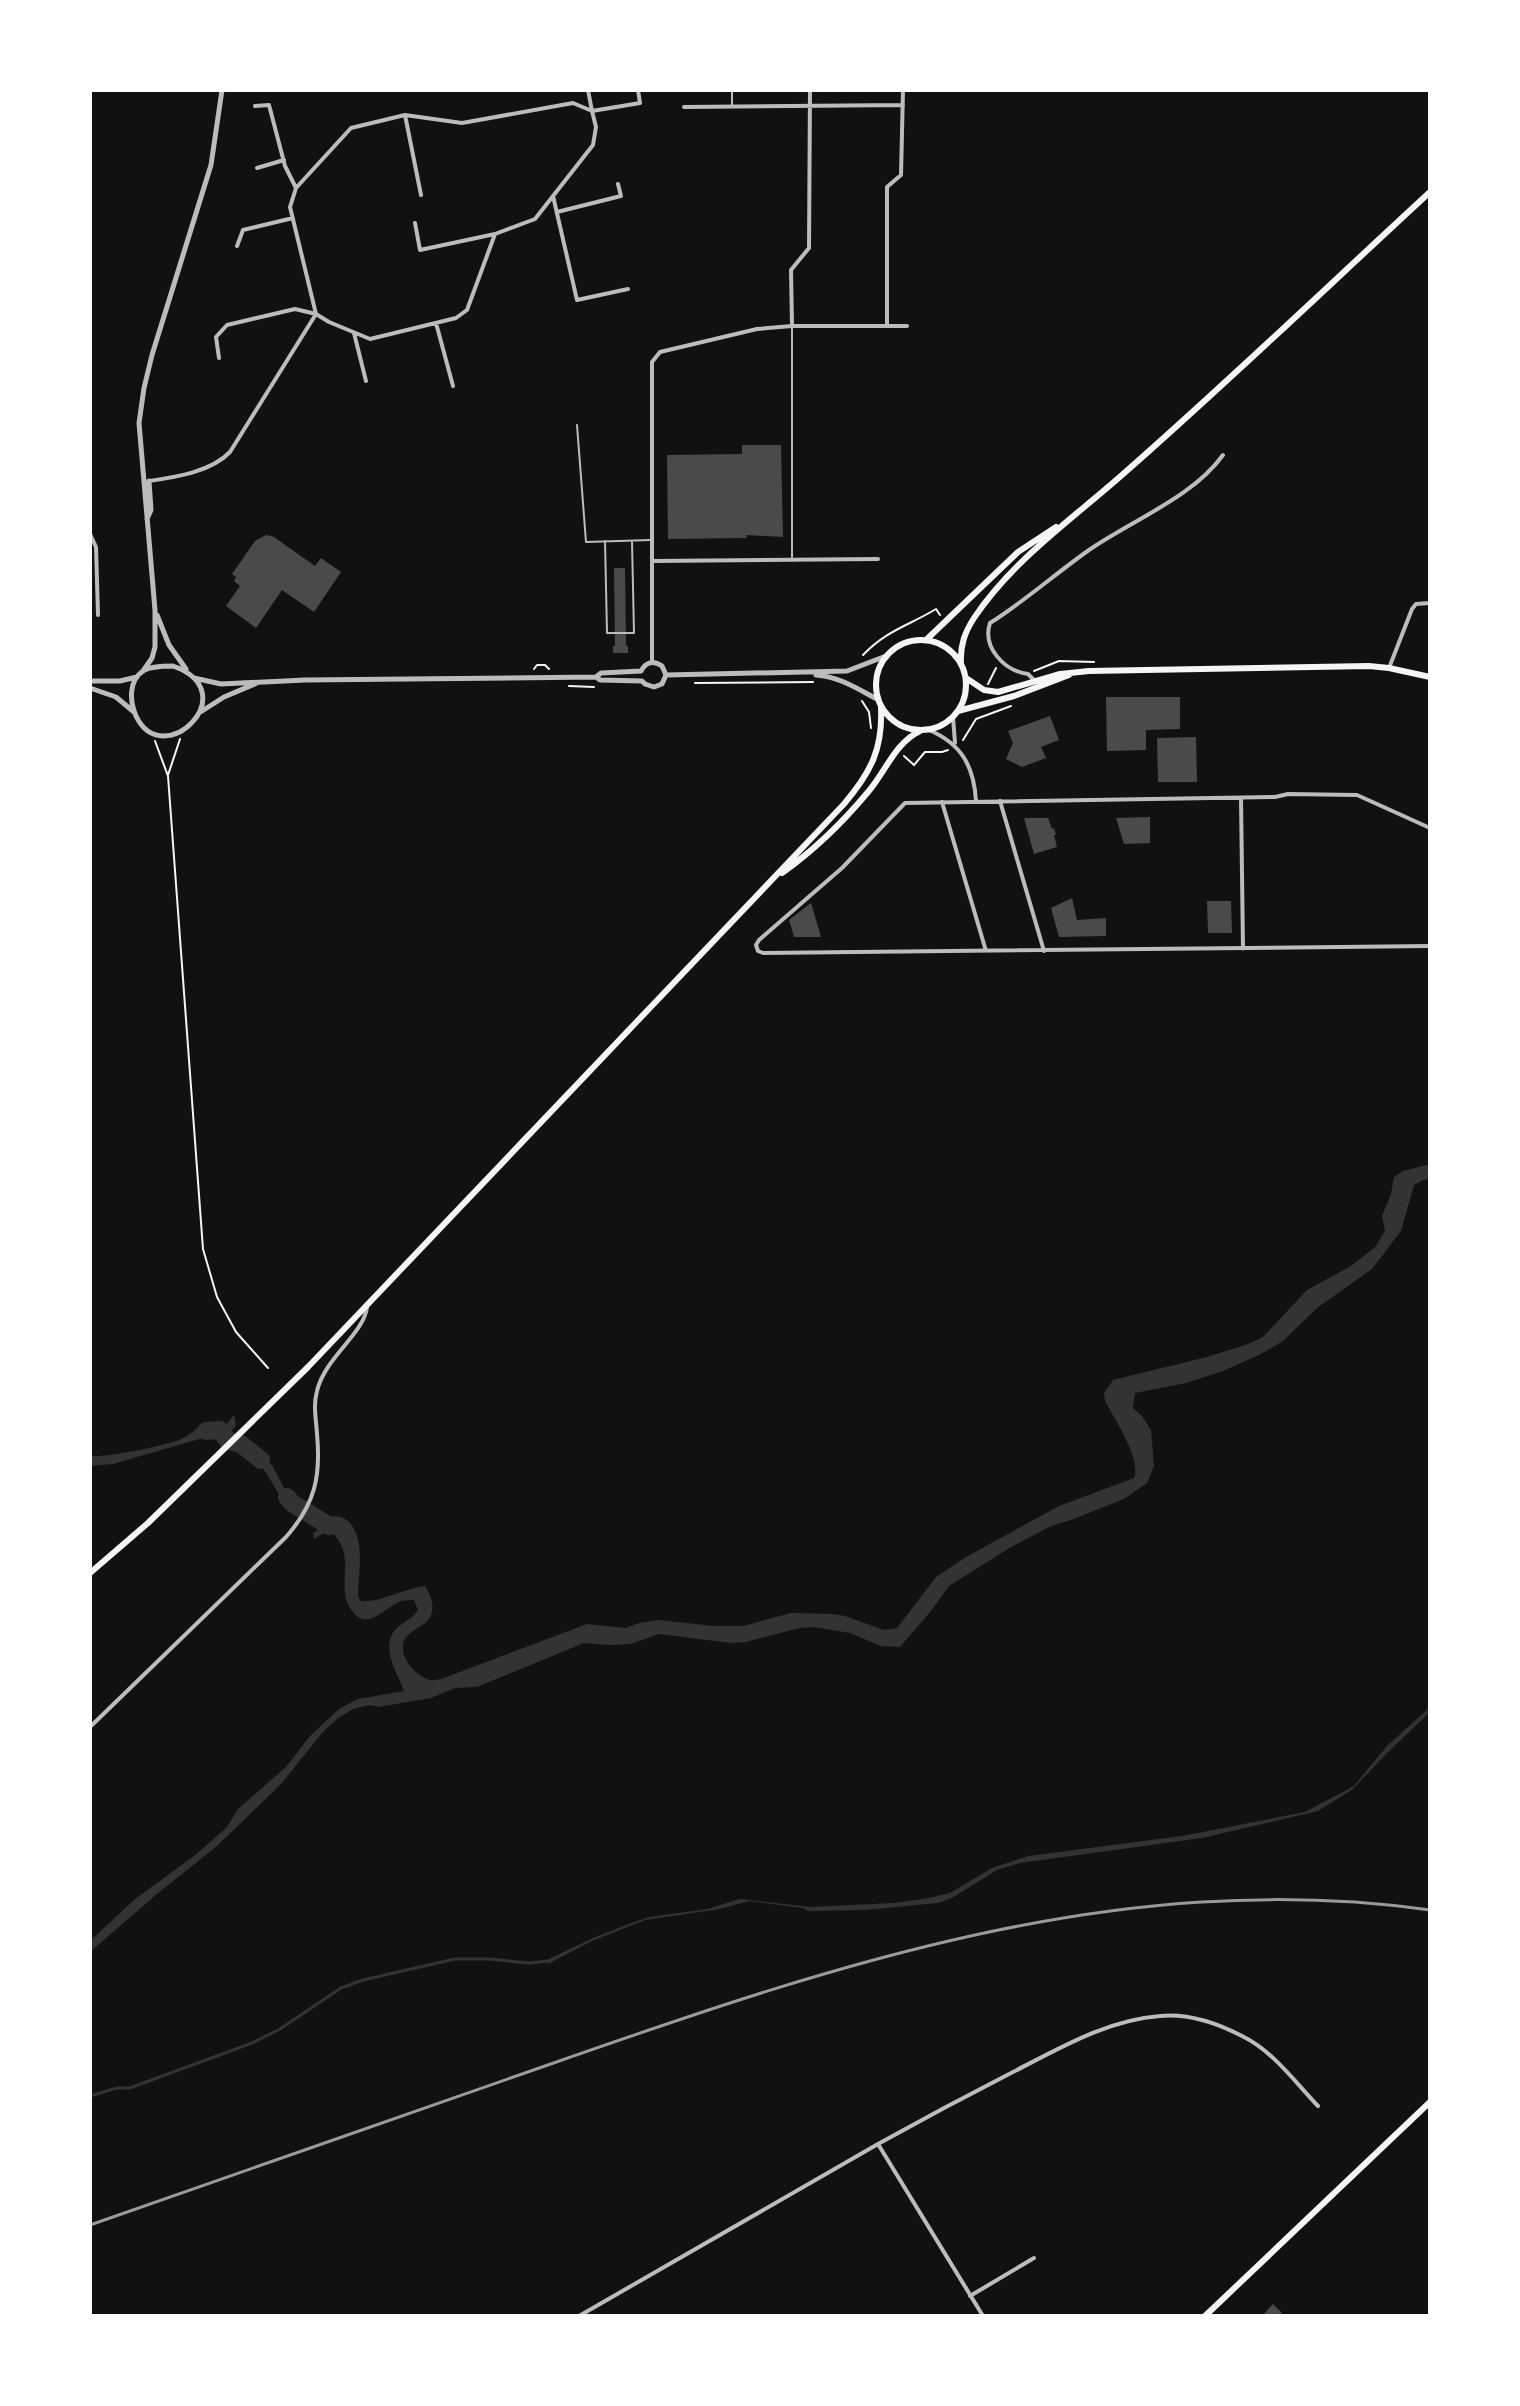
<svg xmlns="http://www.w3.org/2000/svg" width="1520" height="2406" font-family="'Alegreya Sans',sans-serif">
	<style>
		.water { fill: #333 }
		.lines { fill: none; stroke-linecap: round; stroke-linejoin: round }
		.stream { stroke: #333; stroke-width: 3 }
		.river { stroke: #333; stroke-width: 18 }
		.building { fill: #4a4a4a }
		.path { stroke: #f5f5f5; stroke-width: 2 }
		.service { stroke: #bcbcbc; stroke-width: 2 }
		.minor { stroke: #bcbcbc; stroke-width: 4 }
		.tertiary { stroke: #bcbcbc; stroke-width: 5 }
		.secondary { stroke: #f5f5f5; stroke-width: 6 }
		.rail { stroke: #9a9a9a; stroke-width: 3 }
	</style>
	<rect width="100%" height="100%" fill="#111"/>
	<path class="water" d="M1430 1164V1179L1423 1180 1414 1185 1401 1231 1372 1269 1317 1308 1283 1341 1261 1354 1223 1371 1186 1383 1135 1393 1133 1408 1142 1416 1151 1430 1154 1466 1147 1483 1124 1499 1071 1520 1051 1526 1011 1547 949 1586 931 1611 900 1647 881 1646 850 1633 813 1627 800 1628 746 1642 731 1643 659 1634 631 1644 609 1645 584 1643 477 1687 455 1688 431 1698 413 1701 379 1707 370 1705 353 1709 337 1719 322 1733 282 1783 217 1846 157 1894 90 1952V1941L135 1899 194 1856 227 1827 238 1809 286 1767 310 1736 339 1709 358 1699 404 1691C398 1674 382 1651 393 1633 399 1623 412 1620 418 1610L414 1600C410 1600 405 1600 401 1601 385 1607 368 1632 352 1611 333 1586 360 1555 329 1530L314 1539 313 1533 334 1520C340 1521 347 1523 352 1527 365 1540 358 1580 358 1597L361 1601C382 1603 403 1588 425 1586 430 1594 435 1605 431 1615 427 1627 409 1629 404 1641 398 1657 416 1676 430 1680 437 1681 443 1678 449 1676L587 1624 626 1628 639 1623 659 1620 714 1626H743L791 1613 833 1614 845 1616 884 1630 897 1628 936 1577 966 1557 1059 1506 1134 1478C1142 1460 1114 1418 1105 1401L1104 1393 1113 1380 1207 1357 1248 1344 1263 1337 1307 1290 1351 1266 1375 1247 1385 1231 1382 1216 1391 1194 1394 1177 1403 1171Z
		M234 1415 236 1426 226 1436 224 1442 216 1438 206 1437 113 1464 90 1466V1456C104 1458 164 1446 179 1440 203 1430 191 1421 225 1426Z
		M246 1441 272 1465 284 1488 303 1504 299 1510 282 1499 261 1465 239 1447Z
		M1430 1707V1712L1386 1754 1353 1789 1318 1811 1202 1838 1020 1863 997 1870 952 1898 938 1903 866 1910 808 1911 803 1908 749 1901 720 1909 645 1920 592 1941 548 1964 547 1960 593 1938 634 1922 649 1917 708 1909 739 1899 810 1907 894 1903 929 1898 950 1893 992 1868 1028 1856 1182 1836 1305 1812 1354 1786 1387 1746Z"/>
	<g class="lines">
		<path class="stream" d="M90 2096 117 2088H130L252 2043 280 2029 341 1988 363 1980 455 1959H489L529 1963 548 1961"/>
		<path class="river" d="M206 1431 220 1430 228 1441 241 1444 261 1460
			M287 1497 292 1503 329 1526C337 1524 341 1525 345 1531"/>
	</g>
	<path class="building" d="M742 445H781L783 537 746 535 747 538 668 539 667 455 742 454Z
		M266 535 274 537 315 566 321 558 341 572 314 612 282 590 256 628 226 606 240 586 234 581 236 577 232 574 255 541Z
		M614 568H625L626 646H628V653H613V646H615Z
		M1106 697H1180V729L1146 730V750L1107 751Z
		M1050 716 1059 740 1041 747 1046 758 1022 767 1006 759 1013 743 1008 731Z
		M1196 737 1197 782H1158L1157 738Z
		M1150 817V843L1124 844 1116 818Z
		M1024 818H1048L1052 829 1054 828 1056 835H1054L1057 847 1034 854Z
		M1072 898 1077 920 1106 918V936L1059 937 1051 908Z
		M1207 901H1231L1232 933H1208Z
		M811 903 821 937H794L789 920Z
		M1273 2304 1282 2313 1279 2316H1262Z"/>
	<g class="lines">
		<path class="path" d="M863 655C887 630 908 626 936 609L940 615
			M534 669 537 665H545L549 669
			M1034 671 1059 661 1094 662
			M695 683 813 682
			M988 684 996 668
			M569 686 594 687
			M862 701 869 712 871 728
			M963 740 976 719 1011 706
			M155 741 168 776 203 1249 217 1297 236 1332 268 1368
			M904 756 914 765 925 752H942L948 750
			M168 775 180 739"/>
		<path class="service" d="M732 90V105
			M792 327V557
			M577 425 586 542 651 540
			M605 541 607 633H634L632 541"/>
		<path class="minor" d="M588 90 592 111 640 103 638 90
			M255 106 269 105 285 166 296 188
			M684 107 903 105
			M405 115 421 195
			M257 168 284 160
			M553 196 577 300 628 289
			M557 212 621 196 618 184
			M415 223 420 250 495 234
			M237 246 243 230 293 218
			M436 323 453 386
			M792 325 791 270 809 248 810 90
			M887 326V187L901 175 903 90
			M354 333 366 381
			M219 358 216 337 227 325 295 309 316 314 329 322 370 339 456 318 467 310 495 234 535 219 593 145 596 127 592 111 573 103 462 123 405 115 351 128 296 188 290 207 316 314
			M149 481C176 477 211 472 230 452L316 314
			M90 534 96 547 98 615
			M653 561 878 559
			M652 662V362L660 352 757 329 792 326H907
			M1389 668 1412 609 1416 604 1430 603
			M1036 682 1028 674C1004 671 982 647 990 623 1025 601 1055 574 1089 550 1132 520 1192 498 1223 455
			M953 717 955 743
			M929 730C962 744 974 767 976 801
			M1241 798 1243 949
			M1000 801 1044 951
			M942 802 986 951
			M1430 828 1357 795 1288 794 1275 797 905 803 842 868 759 940 756 945 758 951 763 953 1430 946
			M90 1727 286 1537C315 1504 321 1477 317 1434 316 1418 313 1406 317 1391 325 1357 364 1334 367 1307
			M878 2144C923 2119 968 2095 1013 2072 1060 2048 1107 2020 1160 2016 1189 2013 1217 2023 1242 2036 1273 2051 1295 2082 1318 2106
			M970 2296 1034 2258
			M579 2316 878 2144 983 2316"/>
		<path class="tertiary" d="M147 519 151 510 149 481
			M157 615 169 645 186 669
			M173 666C247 692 163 773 136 716 130 702 128 681 143 671 151 666 164 666 173 666Z
			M143 671 152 658 155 647V610L139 423 144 388 152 355 211 165 222 90
			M641 671C646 662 653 660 662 666L666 675
			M666 675 847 671 886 656
			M816 675C840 677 856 688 877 699
			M596 677 601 673 641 671
			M194 678 221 684 305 680 596 677 600 680 642 681 645 684 654 687 662 684 666 675
			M90 681H120L137 677
			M90 688 116 697 134 712
			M202 711 224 697 257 683"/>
		<path class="secondary" d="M876 685a45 45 0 1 1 90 0a45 45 0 1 1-90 0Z
			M926 640 1018 552 1056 527
			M961 663C960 645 965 632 974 618 1013 560 1071 520 1122 475 1227 383 1328 286 1430 192
			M966 678 984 690 998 692 1060 674 1089 671 1369 666 1389 668 1430 677
			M958 711 1014 696 1069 675
			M782 873C813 851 843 822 868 792 886 771 895 743 920 731
			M90 1573 148 1523 308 1367 844 804C871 772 883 749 881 707
			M1205 2316 1430 2102"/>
		<path class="rail" d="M90 2225C242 2172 393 2119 545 2066 833 1965 1121 1867 1430 1910"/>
	</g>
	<rect width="1520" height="2406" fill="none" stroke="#ffffff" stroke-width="184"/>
</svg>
